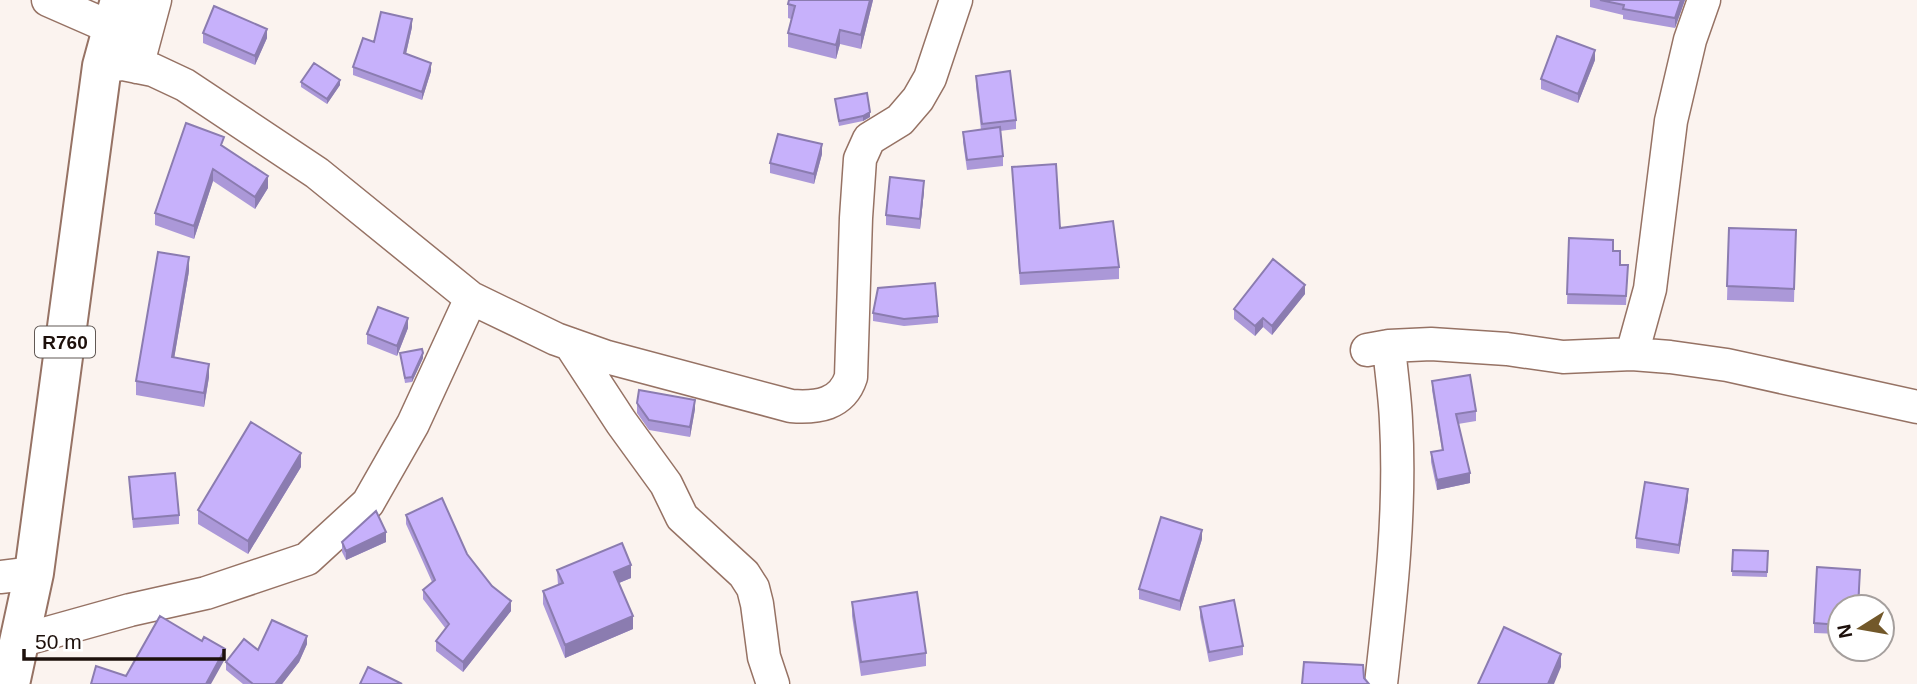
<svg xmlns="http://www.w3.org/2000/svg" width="1917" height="684" font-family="Arial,sans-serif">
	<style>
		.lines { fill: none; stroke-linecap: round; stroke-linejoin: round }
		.minor-casing { stroke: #967264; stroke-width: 35 }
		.major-casing { stroke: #967264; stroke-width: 42 }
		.minor { stroke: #fff; stroke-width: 32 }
		.major { stroke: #fff; stroke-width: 38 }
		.wall { fill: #ab98d8 }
		.shaded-wall { fill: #8b7cb0 }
		.building { fill: #c7b1fb; stroke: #8b7cb0; stroke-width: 2 }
		.labels { text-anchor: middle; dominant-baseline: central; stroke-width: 6; stroke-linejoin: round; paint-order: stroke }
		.shield { fill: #fff; stroke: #615854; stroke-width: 2 }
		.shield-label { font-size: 19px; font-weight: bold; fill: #1d100b }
	</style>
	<rect width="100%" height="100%" fill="#fbf3ef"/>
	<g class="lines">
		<g class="minor-casing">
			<path id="minor" d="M48 0 112 28
				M102 66 123 64 153 70 185 85 317 173 471 298 556 339 607 357 791 406C817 408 842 405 851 377L856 218 860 159 869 139 900 120 918 99 930 78 956 0
				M137 67 155 0
				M570 344 621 422 666 484 682 517 744 574 753 588 757 604 764 657 773 684
				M1367 350 1389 346 1431 344 1507 349 1563 357 1632 354 1670 357 1727 365 1917 407
				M1632 354 1650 289 1671 121 1690 40 1704 0
				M0 577 34 573
				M19 641 130 610 206 593 307 559 368 503 413 424 471 298
				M1381 684C1391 597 1401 509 1396 421 1395 396 1391 371 1389 346"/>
		</g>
		<g class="major-casing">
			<path id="major" d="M10 684 34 573 102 66 120 0"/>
		</g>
		<use href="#minor" class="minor"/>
		<use href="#major" class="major"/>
	</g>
	<path class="wall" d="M873 0 861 49 840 44 836 59 788 47V33L791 19 788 18V4Z
		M1590 0H1685L1675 28 1623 19V15L1590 7Z
		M412 27 406 54 431 71 422 100 353 75V67L374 42Z
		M203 33 267 38 255 65 203 43Z
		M1595 60 1578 103 1541 89V79Z
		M976 76 1016 120V129L1000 131 1003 156V166L967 170 963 142V132L981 130 976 86Z
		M301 82 340 85 327 104 301 87Z
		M835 99 870 117 863 121 839 126Z
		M224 147 268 188 255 209 213 181 194 239 155 225V213Z
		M822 154 814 184 770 173V163Z
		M1012 167 1060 228 1119 267V279L1020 285Z
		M924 191 920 229 886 225V215Z
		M1729 228 1796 230 1794 302 1727 300Z
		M1569 238 1613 251 1620 265H1628L1626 305 1567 304Z
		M189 271 174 358 209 377 204 407 136 395V381Z
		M1305 294 1272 335 1263 327 1255 336 1234 319V309Z
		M873 313 938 316V323L904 326 873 321Z
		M408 328 397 356 367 344V334Z
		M400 353 423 358 412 382 405 383Z
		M1432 381 1476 411V421L1458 424 1470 483 1437 490 1431 462V452L1442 450 1432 390Z
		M637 403 695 409 690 437 649 430 637 413Z
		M301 467 248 554 198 524V510Z
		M129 477 179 515V524L133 528Z
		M1688 499 1679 554 1636 548V538Z
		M406 515 467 554 511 611 463 672 436 651V641L446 629 423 599V590L432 582 406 524Z
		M1202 539 1180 611 1139 599V589Z
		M342 542H386L346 560 342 552Z
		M1733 550 1768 551 1767 577 1732 576Z
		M557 570 631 578 619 583 633 629 565 658 543 604V591L558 585Z
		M1860 579 1859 607H1840V634L1814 633V623Z
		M852 602 926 653V666L861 676 852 616Z
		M1200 607 1243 646V655L1209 662 1200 617Z
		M307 644 299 662 282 684H243L226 670V662L258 650Z"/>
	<path class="shaded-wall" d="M870 0H873L861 49V35Z
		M1681 0H1685L1675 28V18Z
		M412 19V27L404 62V53Z
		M267 29V38L255 65V56Z
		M840 30V44L836 59V45Z
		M1595 50V60L1578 103V94Z
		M431 63V71L422 100V92Z
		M340 80V85L327 104V99Z
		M870 112V117L863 121V116Z
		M822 144V154L814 184V174Z
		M213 169V181L194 239V226Z
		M268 176V188L255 209V197Z
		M924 181V191L920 229V219Z
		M189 257V271L172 371V357Z
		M1305 285V294L1272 335V326Z
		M408 318V328L397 356V346Z
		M1263 318V327L1255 336V326Z
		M423 353V358L412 382V377Z
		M209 364V377L204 407V393Z
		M695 400V409L690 437V427Z
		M301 453V467L248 554V541Z
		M1470 473V483L1437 490V480Z
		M1688 489V499L1679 554V545Z
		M1202 530V539L1180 611V601Z
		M386 532V542L346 560V551Z
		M631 565V578L614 585V572Z
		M511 601V611L463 672V662Z
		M633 616V629L565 658V645Z
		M307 636V644L299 662 282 684H275Z
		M225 649V659L211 684H206Z
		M1561 654V667L1554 684H1548Z"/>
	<path class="building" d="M789 0H870L861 35 840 30 836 45 788 33 795 6 788 4Z
		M1600 0H1681L1675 18 1623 9 1624 5Z
		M214 6 267 29 255 56 203 33Z
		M381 12 412 19 404 53 431 63 422 92 353 67 363 38 374 42Z
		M1557 36 1595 50 1578 94 1541 79Z
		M314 63 340 80 327 99 301 82Z
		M1010 71 1016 120 982 124 976 76Z
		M867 93 870 112 863 116 839 121 835 99Z
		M186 123 224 137 221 145 268 176 255 197 213 169 194 226 155 213Z
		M1000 127 1003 156 967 160 963 132Z
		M778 134 822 144 814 174 770 163Z
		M1056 164 1060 228 1113 221 1119 267 1020 273 1012 167Z
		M890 177 924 181 920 219 886 215Z
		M1729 228 1796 230 1794 289 1727 286Z
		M1569 238 1613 240V251H1620V265H1628L1626 296 1567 294Z
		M158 252 189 257 172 357 209 364 204 393 136 381Z
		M1273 259 1305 285 1272 326 1263 318 1255 326 1234 309Z
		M935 283 938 316 904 319 873 313 878 288Z
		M378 307 408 318 397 346 367 334Z
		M422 349 423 353 412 377 405 378 400 353Z
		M1470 375 1476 411 1456 414 1470 473 1437 480 1431 452 1443 450 1432 381Z
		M639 390 695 400 690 427 649 420 637 403Z
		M251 422 301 453 248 541 198 510Z
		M175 473 179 515 133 519 129 477Z
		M1645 482 1688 489 1679 545 1636 538Z
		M442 498 467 554 492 586 511 601 463 662 436 641 449 624 423 590 435 580 406 515Z
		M376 511 386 532 346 551 342 542Z
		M1161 517 1202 530 1180 601 1139 589Z
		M622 543 631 565 614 572 633 616 565 645 543 591 563 583 557 570Z
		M1733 550 1768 551 1767 572 1732 571Z
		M1817 567 1860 570 1858 607H1840V625L1814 623Z
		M917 592 926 653 861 662 852 602Z
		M1234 600 1243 646 1209 652 1200 607Z
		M160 616 202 641 204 637 225 649 206 684H91L96 666 126 676Z
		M272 620 307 636 299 654 275 684H253L226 662 244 639 258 650Z
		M1504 627 1561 654 1548 684H1478Z
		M1304 662 1363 665 1364 678 1369 684H1302Z
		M368 667 402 684H360Z"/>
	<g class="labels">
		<rect class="shield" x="35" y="326.5" width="60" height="31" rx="5"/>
		<g class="shield-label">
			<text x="65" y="342">R760</text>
		</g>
	</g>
	<g transform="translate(1861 628) rotate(259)"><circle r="33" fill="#ffffff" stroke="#a59f9d" stroke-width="2"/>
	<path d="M0-5L12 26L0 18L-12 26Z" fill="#72582a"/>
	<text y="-10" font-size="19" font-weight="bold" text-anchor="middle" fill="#1d100b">N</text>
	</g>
	<path d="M24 649v10h200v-10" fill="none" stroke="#1d100b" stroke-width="3.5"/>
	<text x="35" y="649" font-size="21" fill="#1d100b" stroke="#ffffff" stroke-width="5" paint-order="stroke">50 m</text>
</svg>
